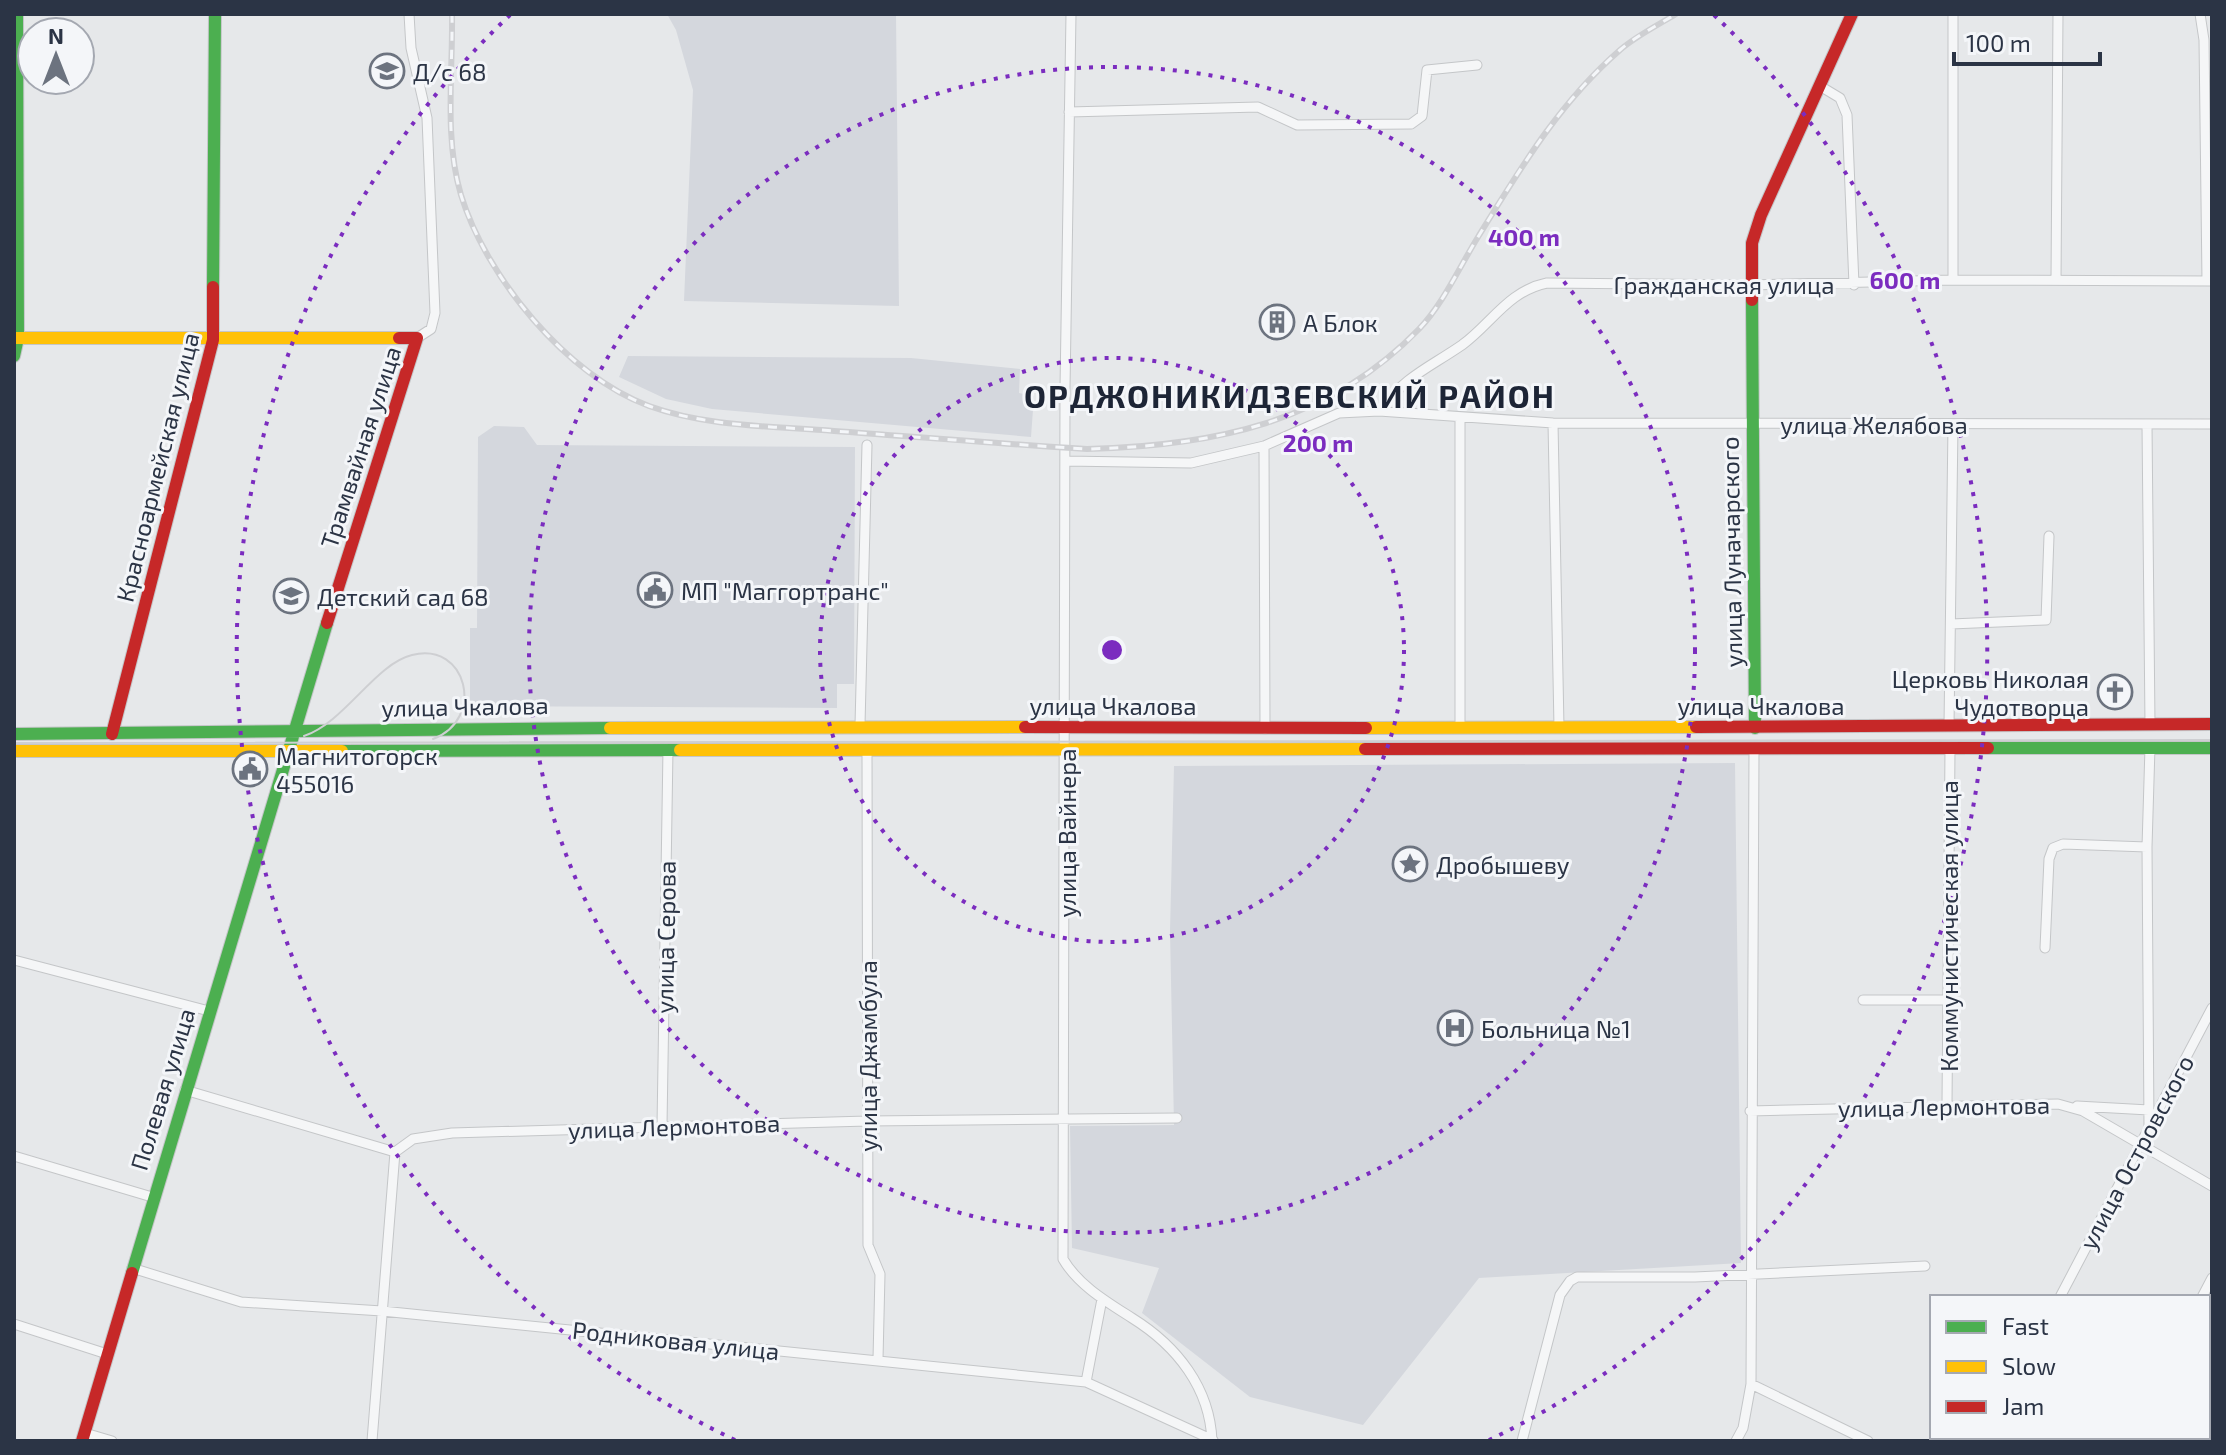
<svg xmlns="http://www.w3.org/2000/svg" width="2226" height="1455" font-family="'Exo 2',sans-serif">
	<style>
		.built { fill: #d4d7dd }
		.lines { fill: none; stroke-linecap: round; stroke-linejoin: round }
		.street-casing { stroke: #c4c6c8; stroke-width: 11 }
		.fast-casing { stroke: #c4c6c8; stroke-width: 14 }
		.slow-casing { stroke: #c4c6c8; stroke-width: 14 }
		.jam-casing { stroke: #c4c6c8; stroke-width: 14 }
		.street { stroke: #f5f6f7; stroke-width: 9 }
		.fast { stroke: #4caf50; stroke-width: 12 }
		.slow { stroke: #ffc107; stroke-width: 12 }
		.jam { stroke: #c62828; stroke-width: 12 }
		.tram { stroke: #cecfd2; stroke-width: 2 }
		.rail-casing { stroke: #cecfd2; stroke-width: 6 }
		.rail { stroke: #f4f6f9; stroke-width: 3; stroke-dasharray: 9; stroke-linecap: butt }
		.ring { fill: none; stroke: #7b2cbf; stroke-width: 4; stroke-dasharray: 4 8 }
		.labels { text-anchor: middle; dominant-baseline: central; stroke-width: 6; stroke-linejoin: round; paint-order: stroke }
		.poi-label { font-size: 24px; fill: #2b3445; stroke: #f4f6f9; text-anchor: start }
		.street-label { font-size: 24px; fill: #2b3445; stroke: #f4f6f9 }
		.district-label { font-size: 32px; font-weight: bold; letter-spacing: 2px; fill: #1d2536; stroke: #f4f6f9 }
		.centre { fill: #7b2cbf; stroke: #f4f6f9; stroke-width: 4 }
		.ring-label { font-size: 24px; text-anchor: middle; font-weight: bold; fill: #7b2cbf; stroke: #f4f6f9; stroke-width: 6; stroke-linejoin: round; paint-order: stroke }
	</style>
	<rect width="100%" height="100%" fill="#e6e8ea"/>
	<path class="built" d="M667 14H896L899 306 684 301 693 90 676 30Z
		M628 356 911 358 1020 369 1019 393 1034 396 1031 437 712 409 666 399 619 377Z
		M494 426 524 427 537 445 855 447 854 684H837V708L470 706V628H477L478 437Z
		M1735 763 1741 1263 1479 1278 1363 1425 1250 1397 1142 1313 1159 1268 1072 1248 1070 1126 1174 1125 1170 931 1174 766Z"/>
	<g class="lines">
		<g class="street-casing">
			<path id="street" d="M409 14 411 48 427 118 435 313 431 329 417 338
				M1071 14 1065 388 1063 1259C1078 1285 1107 1302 1132 1318 1177 1346 1210 1388 1212 1441
				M1953 14V280
				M2200 14 2204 40 2207 281
				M1820 86 1840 98 1847 115 1854 285
				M1069 112 1258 107 1297 125 1411 124 1422 116 1427 70 1477 65
				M2056 280 2058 14
				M1379 411C1407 375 1427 369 1462 345 1492 323 1508 291 1547 283L1750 285 1953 280 2212 281
				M1553 423 1559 727
				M2147 425 2150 724
				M1264 446 1265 729
				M1066 461 1191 463 1264 446 1339 413 1379 411 1553 423 2212 424
				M1951 624 2046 620 2049 536
				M860 725 867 445
				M1949 726 1953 425
				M1460 727V419
				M867 750 868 1245 880 1274 878 1359
				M2045 948 2049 859 2053 848 2063 844 2147 847
				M14 960 209 1011
				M1863 1000H1947
				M185 1090 395 1152 413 1139 452 1133 867 1121 1177 1118
				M1947 1104 1950 749
				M2077 1106 2149 1110
				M1750 1111 2058 1104 2083 1111 2212 1186
				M662 1126 668 749
				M2149 1127 2147 847 2150 747
				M14 1156 152 1197
				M132 1268 241 1302 382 1311 1086 1382 1213 1440
				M2060 1297 2212 1008
				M2202 1297 2212 1278
				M14 1324 107 1354
				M1086 1382 1102 1299
				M1751 1384 1868 1441
				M85 1433 112 1441
				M372 1441 395 1152
				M1522 1441 1560 1295 1570 1281 1577 1277H1695L1925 1266
				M1736 1441 1743 1428 1751 1384 1754 751
				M1984 1441 1986 1437
				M2123 1441 2125 1437"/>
		</g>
		<g class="fast-casing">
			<path id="fast" d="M213 287 215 14
				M1752 300 1755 728
				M14 356 18 338 17 14
				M14 734 610 728
				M1988 748H2212
				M342 751 680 750
				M132 1273 327 623"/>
		</g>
		<g class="slow-casing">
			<path id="slow" d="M14 338H399
				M610 728 1025 727
				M1366 728 1696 727
				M680 750 1365 749
				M14 751H342"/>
		</g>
		<g class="jam-casing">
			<path id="jam" d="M1752 300V243L1761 215 1852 14
				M327 623 417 338H399
				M1025 727 1366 728
				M1696 727 2212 724
				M112 734 213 340V287
				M1365 749 1988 748
				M82 1441 132 1273"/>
		</g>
		<use href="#street" class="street"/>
		<use href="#fast" class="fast"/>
		<use href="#slow" class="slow"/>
		<use href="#jam" class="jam"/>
		<path class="tram" d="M304 736C345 722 375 664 412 655 467 641 486 719 433 739
			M14 743 2212 740"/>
		<g class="rail-casing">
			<path id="rail" d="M452 14C453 72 444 139 461 195 486 277 567 376 649 406 707 427 772 426 834 431 918 437 1003 444 1087 449 1213 446 1328 423 1419 329 1443 304 1460 266 1478 237 1520 169 1559 103 1620 50 1636 36 1658 25 1676 14"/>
		</g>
		<use href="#rail" class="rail"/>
	</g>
	<g class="ring">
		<circle cx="1112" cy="650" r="292"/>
		<circle cx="1112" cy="650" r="583"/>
		<path d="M735 1440A875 875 0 0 1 510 15M1714 15A875 875 0 0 1 1489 1440"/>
	</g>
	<defs>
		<g id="school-ring" transform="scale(1.8)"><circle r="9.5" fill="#f4f6f9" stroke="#6c737f" stroke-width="1.5"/><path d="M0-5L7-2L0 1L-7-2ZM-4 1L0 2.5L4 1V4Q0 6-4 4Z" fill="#6c737f"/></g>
		<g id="building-ring" transform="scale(1.8)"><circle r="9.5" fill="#f4f6f9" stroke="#6c737f" stroke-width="1.5"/><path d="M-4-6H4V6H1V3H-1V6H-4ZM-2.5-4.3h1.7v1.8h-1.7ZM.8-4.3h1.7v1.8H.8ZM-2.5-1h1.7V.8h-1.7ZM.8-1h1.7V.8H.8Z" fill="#6c737f"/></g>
		<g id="civic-ring" transform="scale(1.8)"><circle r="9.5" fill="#f4f6f9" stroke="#6c737f" stroke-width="1.5"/><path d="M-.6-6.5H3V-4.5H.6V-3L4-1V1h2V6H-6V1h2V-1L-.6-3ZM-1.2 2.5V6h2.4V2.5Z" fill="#6c737f"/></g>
		<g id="church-ring" transform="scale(1.8)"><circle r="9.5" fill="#f4f6f9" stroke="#6c737f" stroke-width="1.5"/><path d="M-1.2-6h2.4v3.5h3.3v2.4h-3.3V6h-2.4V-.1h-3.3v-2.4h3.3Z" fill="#6c737f"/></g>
		<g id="sight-ring" transform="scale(1.8)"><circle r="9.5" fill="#f4f6f9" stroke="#6c737f" stroke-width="1.5"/><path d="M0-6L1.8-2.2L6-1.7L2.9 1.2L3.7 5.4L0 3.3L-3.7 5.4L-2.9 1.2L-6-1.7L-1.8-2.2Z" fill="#6c737f"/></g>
		<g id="hospital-ring" transform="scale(1.8)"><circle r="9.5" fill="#f4f6f9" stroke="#6c737f" stroke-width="1.5"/><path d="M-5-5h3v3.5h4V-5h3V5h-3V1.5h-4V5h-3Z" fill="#6c737f"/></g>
	</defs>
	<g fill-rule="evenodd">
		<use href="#school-ring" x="387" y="71"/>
		<use href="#building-ring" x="1277" y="322"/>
		<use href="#civic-ring" x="655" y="590"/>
		<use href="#school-ring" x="291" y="596"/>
		<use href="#church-ring" x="2115" y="692"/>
		<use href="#civic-ring" x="250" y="769"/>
		<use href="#sight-ring" x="1410" y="864"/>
		<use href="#hospital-ring" x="1455" y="1028"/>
	</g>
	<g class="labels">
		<g class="poi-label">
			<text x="413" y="71">Д/с 68</text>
			<text x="1303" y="322">А Блок</text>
			<text x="681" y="590">МП "Маггортранс"</text>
			<text x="317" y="596">Детский сад 68</text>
			<text x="2089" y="678" text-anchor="end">Церковь Николая<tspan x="2089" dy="28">Чудотворца</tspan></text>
			<text x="276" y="755">Магнитогорск<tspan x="276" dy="28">455016</tspan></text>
			<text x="1436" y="864">Дробышеву</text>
			<text x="1481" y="1028">Больница №1</text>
		</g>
		<g class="street-label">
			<text x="1724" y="284">Гражданская улица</text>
			<text x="1874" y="424">улица Желябова</text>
			<text transform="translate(360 447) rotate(-72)">Трамвайная улица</text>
			<text transform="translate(157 467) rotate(-76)">Красноармейская улица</text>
			<text transform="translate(1731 552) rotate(-91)">улица Луначарского</text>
			<text x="1113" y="705">улица Чкалова</text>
			<text x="1761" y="705">улица Чкалова</text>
			<text transform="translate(465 706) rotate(-1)">улица Чкалова</text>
			<text transform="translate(1066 833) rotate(-90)">улица Вайнера</text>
			<text transform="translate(1948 926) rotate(-90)">Коммунистическая улица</text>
			<text transform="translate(665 937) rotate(-89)">улица Серова</text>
			<text transform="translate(867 1056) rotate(-90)">улица Джамбула</text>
			<text transform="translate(162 1089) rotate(-73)">Полевая улица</text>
			<text transform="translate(1944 1106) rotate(-1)">улица Лермонтова</text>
			<text transform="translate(674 1126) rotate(-2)">улица Лермонтова</text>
			<text transform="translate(2136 1152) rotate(-62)">улица Островского</text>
			<text transform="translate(676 1340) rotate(6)">Родниковая улица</text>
		</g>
		<g class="district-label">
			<text x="1290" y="395">ОРДЖОНИКИДЗЕВСКИЙ РАЙОН</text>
		</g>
	</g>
	<circle cx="1112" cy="650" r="12" class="centre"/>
	<g class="ring-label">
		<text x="1524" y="246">400 m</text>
		<text x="1905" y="289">600 m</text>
		<text x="1318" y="452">200 m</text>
	</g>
	<rect width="2226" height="1455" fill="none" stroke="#2b3445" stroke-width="32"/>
	<rect x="1930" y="1295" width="280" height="144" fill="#f4f6f9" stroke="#a4a8b1" stroke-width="2"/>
	<rect x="1946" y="1321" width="40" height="12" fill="#4caf50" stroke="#a4a8b1" stroke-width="2"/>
	<text x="2002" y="1335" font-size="24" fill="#2b3445">Fast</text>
	<rect x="1946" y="1361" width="40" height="12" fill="#ffc107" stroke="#a4a8b1" stroke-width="2"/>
	<text x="2002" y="1375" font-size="24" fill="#2b3445">Slow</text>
	<rect x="1946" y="1401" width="40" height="12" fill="#c62828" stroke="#a4a8b1" stroke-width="2"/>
	<text x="2002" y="1415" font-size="24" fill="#2b3445">Jam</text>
	<g transform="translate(56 56)"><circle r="38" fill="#f4f6f9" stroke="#a4a8b1" stroke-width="2"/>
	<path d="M0-6L14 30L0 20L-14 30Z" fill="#6c737f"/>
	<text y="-12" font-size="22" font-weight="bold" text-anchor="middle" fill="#2b3445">N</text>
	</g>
	<path d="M1954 52v12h146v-12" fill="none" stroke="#2b3445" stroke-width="4"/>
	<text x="1966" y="52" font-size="24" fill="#2b3445" stroke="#f4f6f9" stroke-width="6" paint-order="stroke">100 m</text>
</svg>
